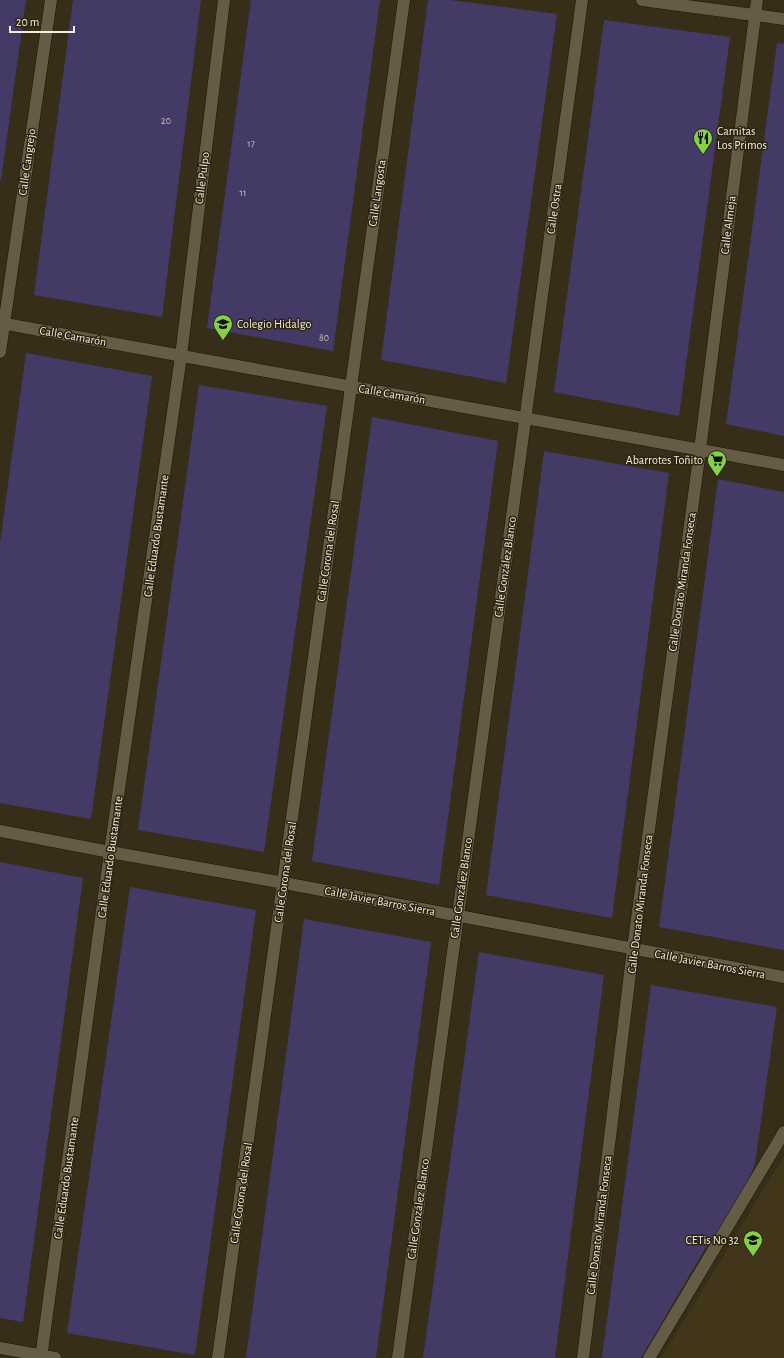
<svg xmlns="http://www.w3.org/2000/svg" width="784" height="1358" font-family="'Alegreya Sans',sans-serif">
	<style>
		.built { fill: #413619 }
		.building { fill: #433b66 }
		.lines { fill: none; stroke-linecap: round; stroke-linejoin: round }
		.minor-casing { stroke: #1d1603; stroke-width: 13 }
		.minor { stroke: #645c45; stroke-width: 12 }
		.labels { text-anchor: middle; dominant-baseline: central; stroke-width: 3; stroke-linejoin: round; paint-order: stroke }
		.number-label { font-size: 10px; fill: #c6c0c2 }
		.poi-label { font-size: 12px; fill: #f2ede0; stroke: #2c240f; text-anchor: start }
		.street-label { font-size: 12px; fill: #f2ede0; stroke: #2c240f }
	</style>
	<rect width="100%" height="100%" fill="#362e19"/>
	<path class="built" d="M784 1156V1358H661Z"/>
	<path class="building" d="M0 0H26L1 180H0Z
		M73 0H201L162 317 34 295Z
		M251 0H380L333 351 207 328Z
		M428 0H450L557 14 506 383 381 360Z
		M604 20 730 37 679 416 554 392Z
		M777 43 784 44V436L726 424Z
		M26 353 152 376 91 819 0 803V543Z
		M199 385 327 406 264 852 138 830Z
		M372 417 498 441 439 885 312 861Z
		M544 451 669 473 612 918 486 895Z
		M718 479 784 492V950L659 927Z
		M0 862 83 878 23 1322 0 1318Z
		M130 887 256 910 195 1355 67 1333Z
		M304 919 431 942 376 1358H246Z
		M479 952 604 975 555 1358H423Z
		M651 985 777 1007 755 1164 743 1192 712 1245 709 1242 641 1358H602Z"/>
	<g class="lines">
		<g class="minor-casing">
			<path id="minor" d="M642 0 784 19
				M0 323 784 465
				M0 352 51 0
				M0 831 110 852 284 883 784 977
				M0 1348 55 1358
				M41 1358 110 852 181 356 224 0
				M218 1358C280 905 340 452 404 0
				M398 1358 582 0
				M583 1358 633 949 700 450 757 0
				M649 1358 784 1132"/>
		</g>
		<use href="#minor" class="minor"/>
	</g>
	<defs>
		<g id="restaurant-pin" transform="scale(1)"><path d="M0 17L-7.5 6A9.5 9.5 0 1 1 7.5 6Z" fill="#86cf4b" stroke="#2c240f"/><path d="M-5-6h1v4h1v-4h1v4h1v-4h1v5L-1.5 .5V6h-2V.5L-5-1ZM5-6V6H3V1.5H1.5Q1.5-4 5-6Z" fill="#111"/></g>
		<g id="school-pin" transform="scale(1)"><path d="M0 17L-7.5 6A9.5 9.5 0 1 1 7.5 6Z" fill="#86cf4b" stroke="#2c240f"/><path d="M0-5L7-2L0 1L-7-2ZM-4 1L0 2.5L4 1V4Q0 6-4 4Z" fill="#111"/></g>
		<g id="supermarket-pin" transform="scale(1)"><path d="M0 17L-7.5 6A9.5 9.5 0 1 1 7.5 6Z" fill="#86cf4b" stroke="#2c240f"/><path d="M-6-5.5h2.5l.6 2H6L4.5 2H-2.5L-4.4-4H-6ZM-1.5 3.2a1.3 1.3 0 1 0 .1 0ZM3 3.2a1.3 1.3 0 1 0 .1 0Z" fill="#111"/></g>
	</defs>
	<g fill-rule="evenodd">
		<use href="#restaurant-pin" x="703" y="138"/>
		<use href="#school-pin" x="223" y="324"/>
		<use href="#supermarket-pin" x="717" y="460"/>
		<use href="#school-pin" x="753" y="1240"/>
	</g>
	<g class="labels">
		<g class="number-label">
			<text x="166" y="121">20</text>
			<text x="251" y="144">17</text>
			<text x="243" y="193">11</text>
			<text x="324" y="338">80</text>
		</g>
		<g class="poi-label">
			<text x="717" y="131">Carnitas<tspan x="717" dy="14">Los Primos</tspan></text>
			<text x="237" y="324">Colegio Hidalgo</text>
			<text x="703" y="460" text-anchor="end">Abarrotes Toñito</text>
			<text x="739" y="1240" text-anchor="end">CETis No 32</text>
		</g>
		<g class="street-label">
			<text transform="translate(27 162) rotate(-82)">Calle Cangrejo</text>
			<text transform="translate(202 178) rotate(-83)">Calle Pulpo</text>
			<text transform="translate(377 193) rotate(-82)">Calle Langosta</text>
			<text transform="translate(554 209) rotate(-82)">Calle Ostra</text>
			<text transform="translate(728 225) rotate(-83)">Calle Almeja</text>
			<text transform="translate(73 336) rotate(10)">Calle Camarón</text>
			<text transform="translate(392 394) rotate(10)">Calle Camarón</text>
			<text transform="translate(156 536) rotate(-82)">Calle Eduardo Bustamante</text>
			<text transform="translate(328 551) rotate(-82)">Calle Corona del Rosal</text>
			<text transform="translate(505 567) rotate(-82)">Calle González Blanco</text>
			<text transform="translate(682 582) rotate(-82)">Calle Donato Miranda Fonseca</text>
			<text transform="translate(110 857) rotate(-82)">Calle Eduardo Bustamante</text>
			<text transform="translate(285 872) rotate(-82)">Calle Corona del Rosal</text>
			<text transform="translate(461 888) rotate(-82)">Calle González Blanco</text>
			<text transform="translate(380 901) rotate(11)">Calle Javier Barros Sierra</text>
			<text transform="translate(640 904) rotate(-83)">Calle Donato Miranda Fonseca</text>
			<text transform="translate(710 964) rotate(11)">Calle Javier Barros Sierra</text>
			<text transform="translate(66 1178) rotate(-82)">Calle Eduardo Bustamante</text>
			<text transform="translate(241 1193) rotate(-82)">Calle Corona del Rosal</text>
			<text transform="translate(418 1209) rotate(-82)">Calle González Blanco</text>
			<text transform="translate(599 1225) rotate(-83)">Calle Donato Miranda Fonseca</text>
		</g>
	</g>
	<path d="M10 26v6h64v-6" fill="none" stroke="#f2ede0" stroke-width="2"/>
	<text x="16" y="26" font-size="12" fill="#f2ede0" stroke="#2c240f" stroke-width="3" paint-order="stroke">20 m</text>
</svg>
